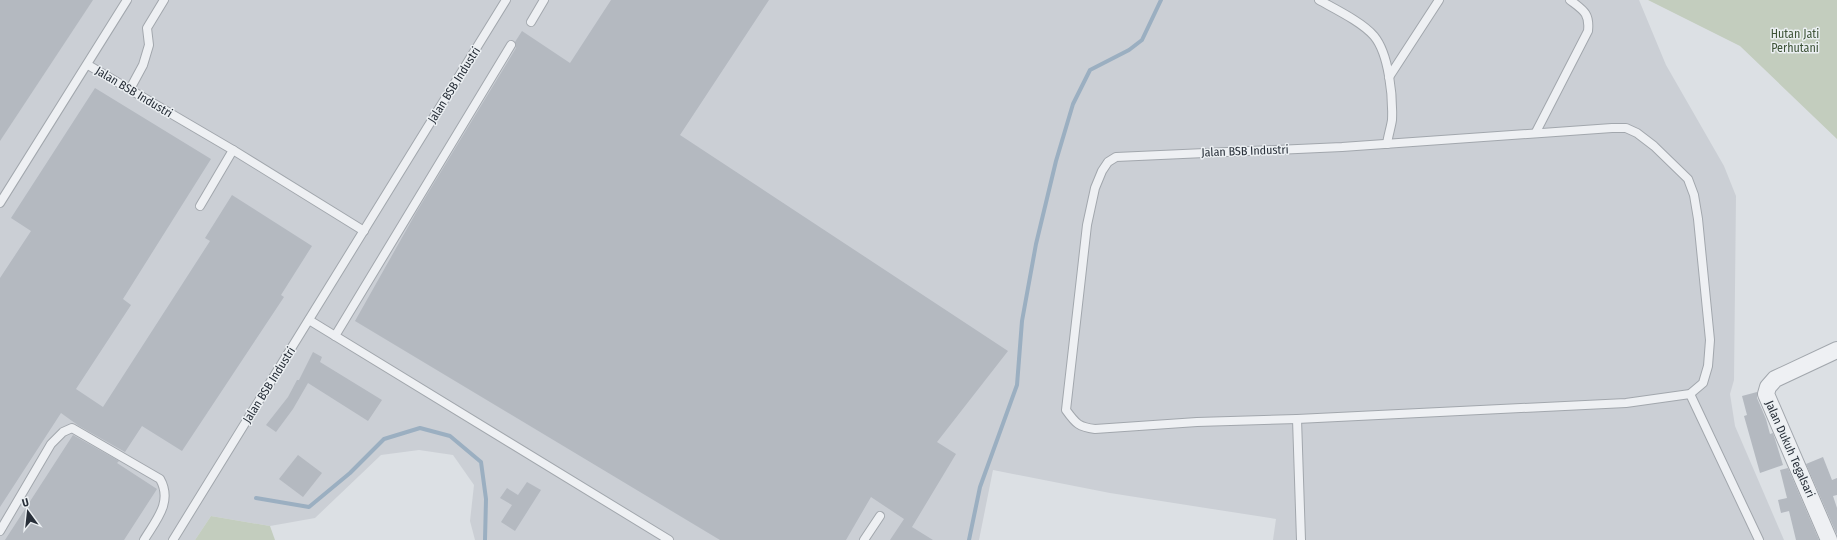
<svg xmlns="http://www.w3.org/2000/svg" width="1837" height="540" font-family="'Fira Sans Condensed',sans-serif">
<rect width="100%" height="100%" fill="#dce0e4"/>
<polygon fill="#cbcfd5" points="0,0 1639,0 1666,65 1724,166 1736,196 1734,380 1730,394 1735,426 1784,540 1273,540 1276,519 1110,493 993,470 979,540 475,540 470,521 474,485 453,455 419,450 381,455 315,518 270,526 211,516 195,540 0,540"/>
<g fill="#c3cdbe">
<polygon points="1648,0 1837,0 1837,139 1740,46"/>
<polygon points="211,516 270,526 275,540 195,540"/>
</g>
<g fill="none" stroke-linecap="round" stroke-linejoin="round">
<g stroke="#9bafc1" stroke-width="4">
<polyline points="256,498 309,507 350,473 384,439 420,428 450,436 481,462 486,499 485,540"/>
<polyline points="969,540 980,487 1017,385 1022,321 1036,244 1056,161 1073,104 1090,70 1129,50 1142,40 1161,0"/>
</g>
</g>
<g fill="#b4b9c0">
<polygon points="0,0 93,0 0,141"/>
<polygon points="611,0 769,0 680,135 1008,351 937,442 956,454 912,527 933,540 890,540 904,519 871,497 846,540 720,540 355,321 417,211 516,48 515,42 522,31 570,63"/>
<polygon points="95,88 211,159 123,299 131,305 76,389 103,407 210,241 205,238 232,195 312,246 281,295 284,297 182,451 142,426 125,452 79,426 61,413 0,507 0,278 31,231 11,218"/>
<polygon points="313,352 322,357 320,362 382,400 368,421 308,383 293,409 276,432 266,425 288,397 297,380 299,380"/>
<polygon points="1757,392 1757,398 1766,419 1770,434 1773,433 1775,439 1783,465 1760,473 1744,416 1747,415 1742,396"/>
<polygon points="73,435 119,461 117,463 157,489 124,540 5,540"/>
<polygon points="298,455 322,473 303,497 279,479"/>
<polygon points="1823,457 1832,480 1837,478 1837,495 1833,496 1837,508 1837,535 1806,464"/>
<polygon points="1788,468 1819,540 1796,540 1789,511 1781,513 1778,500 1787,498 1780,470"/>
<polygon points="527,482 541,490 515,531 501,522 512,505 500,498 507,488 518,495"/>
</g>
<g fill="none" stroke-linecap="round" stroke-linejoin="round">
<g stroke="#a2a7ad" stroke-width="10">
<g id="service">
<path d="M1319,0C1335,9 1362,22 1374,36C1389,54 1393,96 1392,120C1391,127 1388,136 1387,144"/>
<polyline points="531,22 544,0"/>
<polyline points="88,65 233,150 364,231"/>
<polyline points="1389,77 1439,0"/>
<polyline points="130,89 143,65 149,45 147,28 164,0"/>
<path d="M1612,128H1626L1637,133L1654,146L1688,179L1694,195L1698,219L1710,340L1708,366L1703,383L1690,394L1626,403L1297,419L1197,422L1095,429C1079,427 1076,424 1066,410L1087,225L1095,188L1102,171L1108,162L1116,157L1342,147Z"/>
<path d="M1536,132L1588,31C1590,13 1583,10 1570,0"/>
<polyline points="0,203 127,0"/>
<polyline points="200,206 233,150"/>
<polyline points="309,320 669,540"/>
<polyline points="335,336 511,45"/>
<polyline points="1690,394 1759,540"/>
<polyline points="1297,419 1301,540"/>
<path d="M0,531L51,444L63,432L72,428L160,479C173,502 156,520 144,540"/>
<polyline points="173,540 506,0"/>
<polyline points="864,540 880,516"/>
</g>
</g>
<g stroke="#a2a7ad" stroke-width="18">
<polyline id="minor" points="1829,540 1766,394 1768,387 1775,379 1837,350"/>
</g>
<use href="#service" stroke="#eef0f3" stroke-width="8"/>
<use href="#minor" stroke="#eef0f3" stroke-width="16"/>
</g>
<g text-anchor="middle" stroke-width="3" stroke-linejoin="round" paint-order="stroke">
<g font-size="12" fill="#3d5337" stroke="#ebeff2">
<text x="1795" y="38">Hutan Jati<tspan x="1795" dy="14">Perhutani</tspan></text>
</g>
<g font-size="12" fill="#282f39" stroke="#ebeff2">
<text transform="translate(454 85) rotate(-58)" y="4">Jalan BSB Industri</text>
<text transform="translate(134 92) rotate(31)" y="4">Jalan BSB Industri</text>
<text transform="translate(1245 151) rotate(-2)" y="4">Jalan BSB Industri</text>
<text transform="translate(269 385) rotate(-58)" y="4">Jalan BSB Industri</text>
<text transform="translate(1790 449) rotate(66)" y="4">Jalan Dukuh Tegalsari</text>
</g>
</g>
<g transform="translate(28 512) rotate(345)" stroke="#ebeff2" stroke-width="3" paint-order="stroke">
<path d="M0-3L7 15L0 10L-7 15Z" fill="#282f39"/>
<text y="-6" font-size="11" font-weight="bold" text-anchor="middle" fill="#282f39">U</text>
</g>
</svg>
